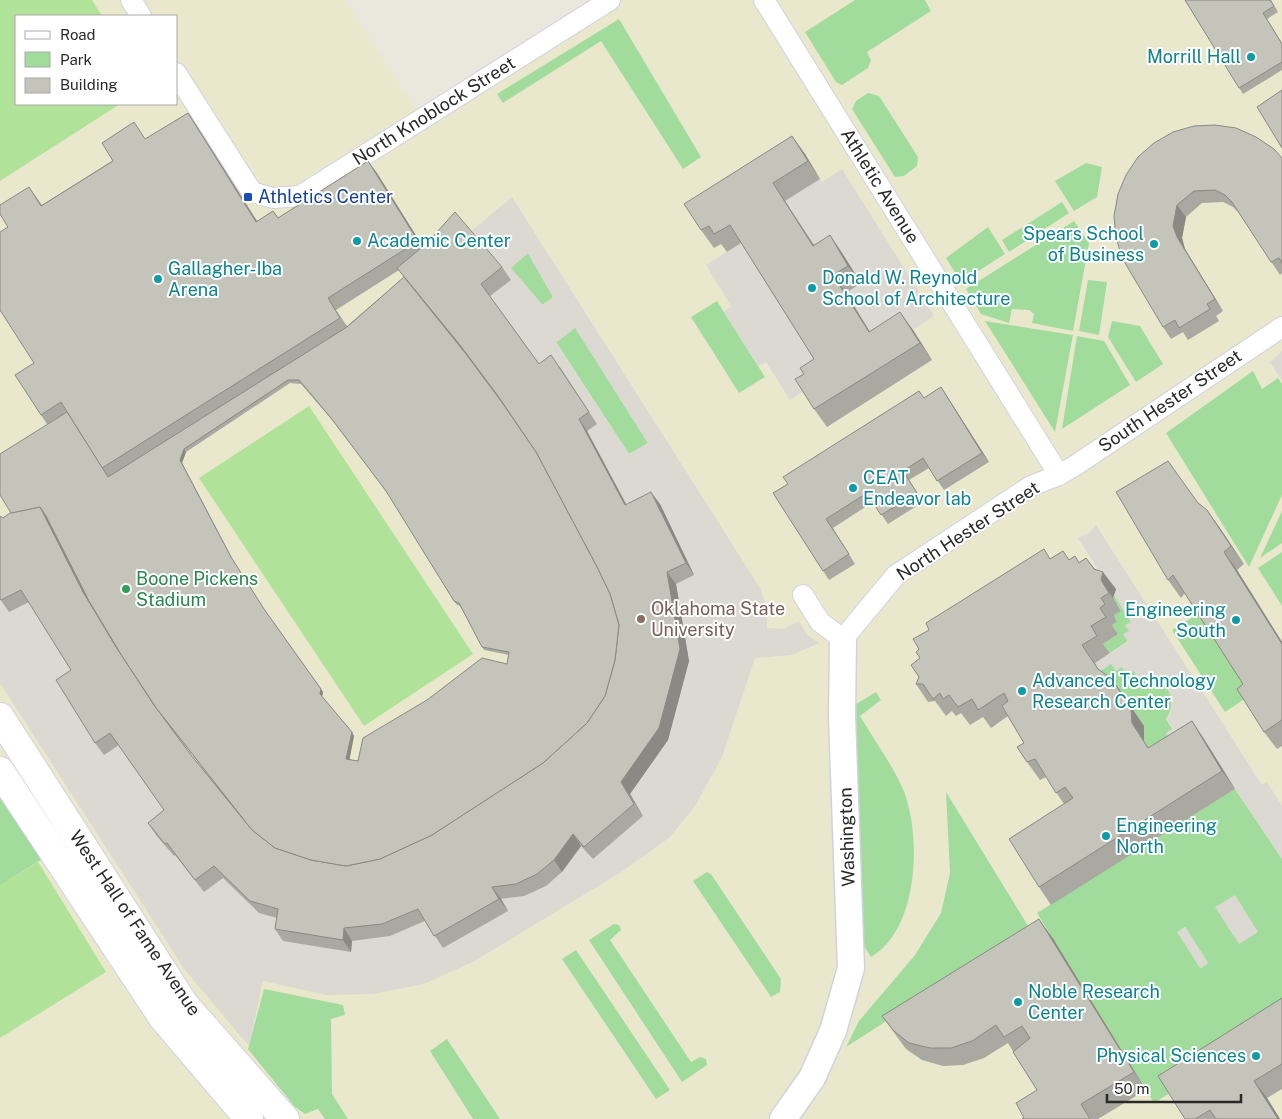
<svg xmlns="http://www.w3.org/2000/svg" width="1282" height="1119" font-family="'Public Sans',sans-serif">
<rect width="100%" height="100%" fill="#eae7dc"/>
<path fill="#eae8cc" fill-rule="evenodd" d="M0,0H345L422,118L613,0H1282V1119H0ZM16,16H176V104H16Z"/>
<g fill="#a2dc9d" fill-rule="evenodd">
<polygon points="855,0 925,0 931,11 867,52 871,60 868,68 842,85 836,82 805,32"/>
<polygon points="619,19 701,157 683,169 601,41 503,103 497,94"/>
<polygon points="868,93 879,96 918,157 917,166 904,176 895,177 852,109 856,101"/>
<polygon points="1086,163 1102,167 1097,197 1074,211 1055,181"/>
<polygon points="1062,202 1069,213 1009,252 1002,240"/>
<polygon points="1074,221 1089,243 1073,331 1032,323 1034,314 1029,310 1012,309 1009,323 981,314 966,289"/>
<polygon points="988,227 1005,254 961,282 946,258"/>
<polygon points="528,253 553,297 542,305 510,268"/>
<polygon points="1088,280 1107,282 1099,335 1079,331"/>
<polygon points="717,301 765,377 739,393 691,317"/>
<polygon points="985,321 1073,335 1055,432"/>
<polygon points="1112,321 1140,326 1163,364 1136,382 1108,337"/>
<polygon points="575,327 648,443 629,454 556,342"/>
<polygon points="1077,336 1104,341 1130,385 1062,429"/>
<polygon points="1253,371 1262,389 1278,378 1282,384 1282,495 1249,567 1166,433"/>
<polygon points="1282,511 1282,543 1260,558"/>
<polygon points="1282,552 1282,606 1258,568"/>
<polygon points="1114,595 1131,622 1128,641 1110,653 1103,644 1118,634 1112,625 1117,622 1114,615 1121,610 1113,598"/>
<polygon points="1199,613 1252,694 1225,712 1172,630"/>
<path d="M1111,663L1134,671L1139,679C1165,674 1181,698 1166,719L1172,729L1170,739L1158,762L1144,741V726L1124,696L1110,687L1100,671Z"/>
<path d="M876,692L881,700L860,716C874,740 892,764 903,789C922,835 919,930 871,957L861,941L856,704Z"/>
<path d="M1235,789L1282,859V1023L1154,1103L1037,913ZM1185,927L1208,963L1201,968L1178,932Z"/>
<polygon points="946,792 1030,929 846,1047 859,1021 915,955 941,913 950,873"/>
<polygon points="0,793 42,859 0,886"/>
<polygon points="707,872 711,874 781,979 780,992 771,997 693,881"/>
<polygon points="614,924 619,925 621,930 610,940 691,1062 700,1057 706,1059 707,1065 682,1082 589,940"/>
<polygon points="576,950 670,1090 656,1099 562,959"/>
<polygon points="264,989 343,1005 345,1015 331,1019 332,1094 348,1119 325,1119 318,1109 305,1114 295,1107 248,1049"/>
<polygon points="447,1039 500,1119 473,1119 430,1051"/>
</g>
<g fill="#b0e399">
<polygon points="0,0 92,0 102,16 16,16 16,104 120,104 0,181"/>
<polygon points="309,406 473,654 364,726 199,478"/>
<polygon points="38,862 106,972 0,1038 0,886"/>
</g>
<g fill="#dbd9d2" fill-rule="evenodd">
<polygon points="842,169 934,316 881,350 846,293 861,283 842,253 825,263 785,201 820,179 822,182"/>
<path d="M512,197L760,588L767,610V628L783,629L799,621L807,635L819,643L792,655L755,658L722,757L695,806L670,837L623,871L473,962L424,984L373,994L326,995L263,981L249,1046L185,970L0,683V594L29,602L119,745L172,822L175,855L204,892L223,878L286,921L351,952L352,941L390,936L426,921L507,911L501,899L524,896L546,886L581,846L593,859L643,816L630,795L668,740L689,661L676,584L633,517L587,431L597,424L547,376L490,296L470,232ZM528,253L553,297L543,305L511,268ZM575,328L648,443L629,454L556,343Z"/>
<polygon points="742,242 826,377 790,400 766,362 758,366 724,312 731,306 706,265"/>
<polygon points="1282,351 1282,381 1270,362"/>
<polygon points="1096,525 1262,785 1267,782 1282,806 1282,859 1235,789 1170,739 1166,733 1172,729 1166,719 1170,713 1173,701 1165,684 1154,678 1139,679 1134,671 1127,675 1122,667 1116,671 1111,664 1100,671 1095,663 1128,642 1123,634 1129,631 1125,625 1131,622 1114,595 1115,589 1110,588 1078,538 1089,533"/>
<polygon points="1235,895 1258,932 1239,944 1215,907"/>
<polygon points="1185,927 1208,963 1200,968 1177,932"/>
</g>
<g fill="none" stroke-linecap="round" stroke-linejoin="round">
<g stroke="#d2d1e0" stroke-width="22">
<g id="minor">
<polyline points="131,0 141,16"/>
<polyline points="764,0 1059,475"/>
<polyline points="176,73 252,192 273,198 300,196 610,0"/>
<polyline points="803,595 820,622 843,639 896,575 1031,486 1059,475 1076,465 1282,327"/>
</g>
</g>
<g stroke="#d2d1e0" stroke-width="29">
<polyline id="tertiary" points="783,1119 812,1078 833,1031 851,968 842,716 843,639"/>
</g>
<g stroke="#d2d1e0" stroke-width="30">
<g id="secondary">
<polyline points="0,717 184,1004 285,1119"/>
<polyline points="0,771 163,1018 249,1119"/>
</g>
</g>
<use href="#minor" stroke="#fff" stroke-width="20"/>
<use href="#tertiary" stroke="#fff" stroke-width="26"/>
<use href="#secondary" stroke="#fff" stroke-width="28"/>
</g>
<g fill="#a9a9a1" fill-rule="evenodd">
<polygon points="1185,0 1271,0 1278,12 1267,19 1282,43 1282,70 1243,94"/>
<path d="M188,113L196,125L257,221L278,218L368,161L423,247L502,267L511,280L490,296L539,364L560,367L597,424L587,431L626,504H660L694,575L676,584L689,661L668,740L630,794L643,816L593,859L581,846L562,872L546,886L524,896L501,899L508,911L443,948L425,921L390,936L352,941L351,952L283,941L275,929L277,918L259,913L223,878L204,892L175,855L174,856L156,835L148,823L164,810L119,745L104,755L95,743L71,670L29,602L9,612L0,599L3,518L11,513L47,424L41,415L34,363L8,227L29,187L42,205ZM399,270L404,277L347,326L336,310ZM290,383L301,384L333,421L387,492L454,601L456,604L460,606L484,650L509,655L507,664L358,761L349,760L354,736L322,697L323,692L266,612L233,560L182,463L186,452ZM176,734L216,785L191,755Z"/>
<polygon points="792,136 805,154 820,179 785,201 814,245 830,235 842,253 861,283 846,293 870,332 913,330 932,360 827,427 814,409 804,374 814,359 741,243 727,252 721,244 714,248 701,230"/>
<polygon points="1282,158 1282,273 1280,275 1239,213 1233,207 1223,202 1202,203 1186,217 1182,238 1185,249 1223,311 1216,316 1219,321 1188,340 1183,332 1171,339 1163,327 1114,216"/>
<polygon points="941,387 989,462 944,490 929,468 909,480 923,502 888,524 873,502 833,528 855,564 829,580 773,493"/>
<polygon points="1198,503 1207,510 1244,564 1237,570 1282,642 1282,746 1277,749 1264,732 1243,684 1185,593 1181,598 1168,580"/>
<polygon points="1044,549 1050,559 1069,560 1075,556 1079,562 1086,558 1095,569 1116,589 1113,598 1121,611 1114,615 1117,622 1112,625 1118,634 1103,644 1110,653 1095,663 1099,670 1112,679 1124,696 1144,726 1144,741 1149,748 1192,721 1204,739 1235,789 1051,905 1039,887 1064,804 1046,777 1040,780 1027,762 1024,743 1008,716 991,728 983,717 970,725 961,713 956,716 952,711 946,716 935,701 928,702 916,684 919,677 920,658 919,649 929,630"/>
<polygon points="1052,937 1146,1090 1098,1119 1022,1119 1024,1118 1037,1090 1008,1043 984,1058 963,1065 943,1066 922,1060 906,1049 882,1016"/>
<polygon points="1282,998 1282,1089 1267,1098 1280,1119 1185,1119"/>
</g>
<g fill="#8a8983">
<polygon points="188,113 196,125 265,234 256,222"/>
<polygon points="792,136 805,154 820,179 808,161"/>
<polygon points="368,161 377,173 427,253 418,241"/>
<polygon points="773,183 785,201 825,263 813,246"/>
<polygon points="1177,205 1186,217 1182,238 1185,249 1223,311 1215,299 1177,237 1173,226"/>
<polygon points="830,235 842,253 861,283 848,266"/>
<polygon points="833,275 846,293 881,350 869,332"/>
<polygon points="900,312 913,330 932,360 920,343"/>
<polygon points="941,387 947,396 989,462 982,453"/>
<polygon points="579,419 587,431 633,517 625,505"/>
<polygon points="184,449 186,452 182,463 233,560 180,460"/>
<polygon points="651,492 660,504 694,575 686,563"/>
<polygon points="40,507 48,520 154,705 83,592"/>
<polygon points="1207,510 1220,528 1244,564 1231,546"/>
<polygon points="1224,552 1237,570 1282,642 1282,644"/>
<polygon points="667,572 676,584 689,661 668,740 630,794 643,816 621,782"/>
<polygon points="1103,572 1116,589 1113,598 1121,611 1101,580"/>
<polygon points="1112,679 1144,726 1144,741 1161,766 1132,723"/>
<polygon points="321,689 323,692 322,697 320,694"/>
<polygon points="1192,721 1204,739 1235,789 1222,771"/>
<polygon points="352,732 354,736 349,762 346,759"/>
<polygon points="573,834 581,846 562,872 554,860"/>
<polygon points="492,887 501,899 508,911 499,899"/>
<polygon points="1039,919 1052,937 1146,1090 1134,1072"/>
<polygon points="344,928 352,941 351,952 343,940"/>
<polygon points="1254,1081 1267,1098 1280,1119 1278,1119"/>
</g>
<g fill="#c5c4bb" stroke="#8a8983" fill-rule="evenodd">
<polygon points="1185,0 1270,0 1274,6 1263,13 1282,44 1282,62 1239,88"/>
<polygon points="1282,90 1282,148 1257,107"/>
<polygon points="188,113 256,222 273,211 278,218 368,161 418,241 328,298 340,318 102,468 61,402 41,415 15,375 34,363 0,310 0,232 8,227 0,214 0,205 29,187 41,206 113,161 102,143 134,122 145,139"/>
<polygon points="1215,125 1236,128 1256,137 1274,149 1282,158 1282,263 1279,258 1271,262 1232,202 1225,195 1215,190 1194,191 1177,205 1173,226 1177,237 1215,299 1207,304 1210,309 1179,328 1175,320 1163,327 1122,258 1116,237 1114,216 1118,194 1126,175 1138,157 1154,143 1173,132 1194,126"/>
<polygon points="792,136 808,161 773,183 813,246 830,235 848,266 833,275 869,332 900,312 920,343 814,409 795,379 804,374 800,368 814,359 730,225 714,234 709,226 701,230 684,204"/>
<polygon points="455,212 502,267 481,284 539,364 551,355 589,412 579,419 625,505 651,492 686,563 667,572 680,649 659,728 621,782 634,804 584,847 573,834 554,860 537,874 516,884 492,887 499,899 434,936 418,909 382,924 344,928 343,940 275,929 278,909 250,901 214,866 195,880 167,843 165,844 148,823 164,810 110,733 95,743 56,680 71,670 21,590 1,600 0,599 0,516 3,518 10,513 40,507 83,592 116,647 154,705 191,755 252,830 275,848 311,860 346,866 380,859 432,835 543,763 587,723 605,696 615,660 619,625 610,594 597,567 536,452 498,396 460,345 397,268 427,243"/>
<path d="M404,277L466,354L501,401L536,452L597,567L610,594L619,625L615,660L605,696L587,723L543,763L432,835L380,859L346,866L311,860L275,848L252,830L157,709L122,656L89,601L46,516L40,507L11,513L0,495V454L67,412L108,477L347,327ZM288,380H299L331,418L386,491L454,601L459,603L482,647L509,652L507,664L482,658L427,700L363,738L358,761L346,759L352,732L320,694L321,689L264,609L231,557L180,460L184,449Z"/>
<polygon points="941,387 982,453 937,481 923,458 903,471 917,493 881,515 867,493 826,519 849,554 823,571 773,493 788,484 783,477 919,391 924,398"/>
<polygon points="1168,461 1198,503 1207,510 1231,546 1224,552 1282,644 1282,720 1264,732 1237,689 1243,684 1173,575 1168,580 1116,492"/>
<polygon points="1044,549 1050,559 1063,551 1069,560 1075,556 1079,563 1086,558 1094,569 1103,572 1101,580 1109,593 1101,598 1105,604 1100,608 1106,617 1091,626 1097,636 1082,645 1098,669 1112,679 1131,709 1132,723 1148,748 1192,721 1222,771 1039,887 1009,839 1073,798 1065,787 1056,793 1035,759 1027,762 1017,747 1024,743 1002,706 1008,701 1004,693 978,710 972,699 958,707 949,695 943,699 940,693 933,699 923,684 916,684 919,677 911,665 920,658 916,652 919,649 913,639 929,630 926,623"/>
<polygon points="1039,919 1134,1072 1081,1104 1090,1119 1022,1119 1024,1118 1016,1103 1037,1090 1013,1052 1030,1038 1022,1026 1004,1037 996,1025 972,1041 951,1048 930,1048 909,1043 894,1031 882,1016"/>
<polygon points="1282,998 1282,1064 1254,1081 1278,1119 1216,1119 1210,1110 1195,1119 1185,1119 1158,1076"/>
</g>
<g fill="#0f9aa8" stroke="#fff" stroke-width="2">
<circle cx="1251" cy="57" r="5"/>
<circle cx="357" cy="241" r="5"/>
<circle cx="1154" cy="244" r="5"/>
<circle cx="158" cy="279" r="5"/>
<circle cx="812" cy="288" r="5"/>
<circle cx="853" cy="488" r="5"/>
<circle cx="1236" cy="620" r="5"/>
<circle cx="1022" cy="691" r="5"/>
<circle cx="1106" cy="836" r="5"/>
<circle cx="1018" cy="1002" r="5"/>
<circle cx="1256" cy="1056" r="5"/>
</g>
<rect fill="#1a4fb4" stroke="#fff" stroke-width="2" x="243" y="192" width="10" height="10" rx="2.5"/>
<circle fill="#2e9e5b" stroke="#fff" stroke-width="2" cx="126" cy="589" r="5"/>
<circle fill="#8d6e63" stroke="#fff" stroke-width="2" cx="641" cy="619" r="5"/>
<g text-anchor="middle" stroke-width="4" stroke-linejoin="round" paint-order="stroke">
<g font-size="18" fill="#0d838f" stroke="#fff" text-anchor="start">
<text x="1241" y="63" text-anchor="end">Morrill Hall</text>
<text x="1144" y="240" text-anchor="end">Spears School<tspan x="1144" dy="21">of Business</tspan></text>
<text x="367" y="247">Academic Center</text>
<text x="168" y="275">Gallagher-Iba<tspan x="168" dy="21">Arena</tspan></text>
<text x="822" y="284">Donald W. Reynold<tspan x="822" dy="21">School of Architecture</tspan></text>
<text x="863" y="484">CEAT<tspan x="863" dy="21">Endeavor lab</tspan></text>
<text x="1226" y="616" text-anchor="end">Engineering<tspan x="1226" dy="21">South</tspan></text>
<text x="1032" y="687">Advanced Technology<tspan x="1032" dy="21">Research Center</tspan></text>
<text x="1116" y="832">Engineering<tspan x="1116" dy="21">North</tspan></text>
<text x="1028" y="998">Noble Research<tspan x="1028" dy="21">Center</tspan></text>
<text x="1246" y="1062" text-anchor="end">Physical Sciences</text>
</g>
<g font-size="18" fill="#292929" stroke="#fff">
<text transform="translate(434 111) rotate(-32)" y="6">North Knoblock Street</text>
<text transform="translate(880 186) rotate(58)" y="6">Athletic Avenue</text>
<text transform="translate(1170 401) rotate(-34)" y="6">South Hester Street</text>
<text transform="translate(968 531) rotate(-33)" y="6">North Hester Street</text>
<text transform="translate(847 837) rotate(-92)" y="6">Washington</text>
<text transform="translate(135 923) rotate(56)" y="6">West Hall of Fame Avenue</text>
</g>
<g font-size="18" fill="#164399" stroke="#fff" text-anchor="start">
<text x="258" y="203">Athletics Center</text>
</g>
<g font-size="18" fill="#27864d" stroke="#fff" text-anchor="start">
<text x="136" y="585">Boone Pickens<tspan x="136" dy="21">Stadium</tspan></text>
</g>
<g font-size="18" fill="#785e54" stroke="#fff" text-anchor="start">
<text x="651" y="615">Oklahoma State<tspan x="651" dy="21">University</tspan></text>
</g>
</g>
<rect x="15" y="15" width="162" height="90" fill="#ffffff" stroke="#a9a9a9"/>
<rect x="25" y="31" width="25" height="8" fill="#ffffff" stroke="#a9a9a9"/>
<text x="60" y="40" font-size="15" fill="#292929">Road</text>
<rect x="25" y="52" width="25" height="15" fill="#a2dc9d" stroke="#a9a9a9"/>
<text x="60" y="65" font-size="15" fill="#292929">Park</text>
<rect x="25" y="78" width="25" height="15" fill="#c5c4bb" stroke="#a9a9a9"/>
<text x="60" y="90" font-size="15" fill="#292929">Building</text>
<path d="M1107 1094v8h134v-8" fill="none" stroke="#292929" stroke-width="2.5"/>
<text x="1114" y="1094" font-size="15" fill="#292929" stroke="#ffffff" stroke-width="4" paint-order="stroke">50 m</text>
</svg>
